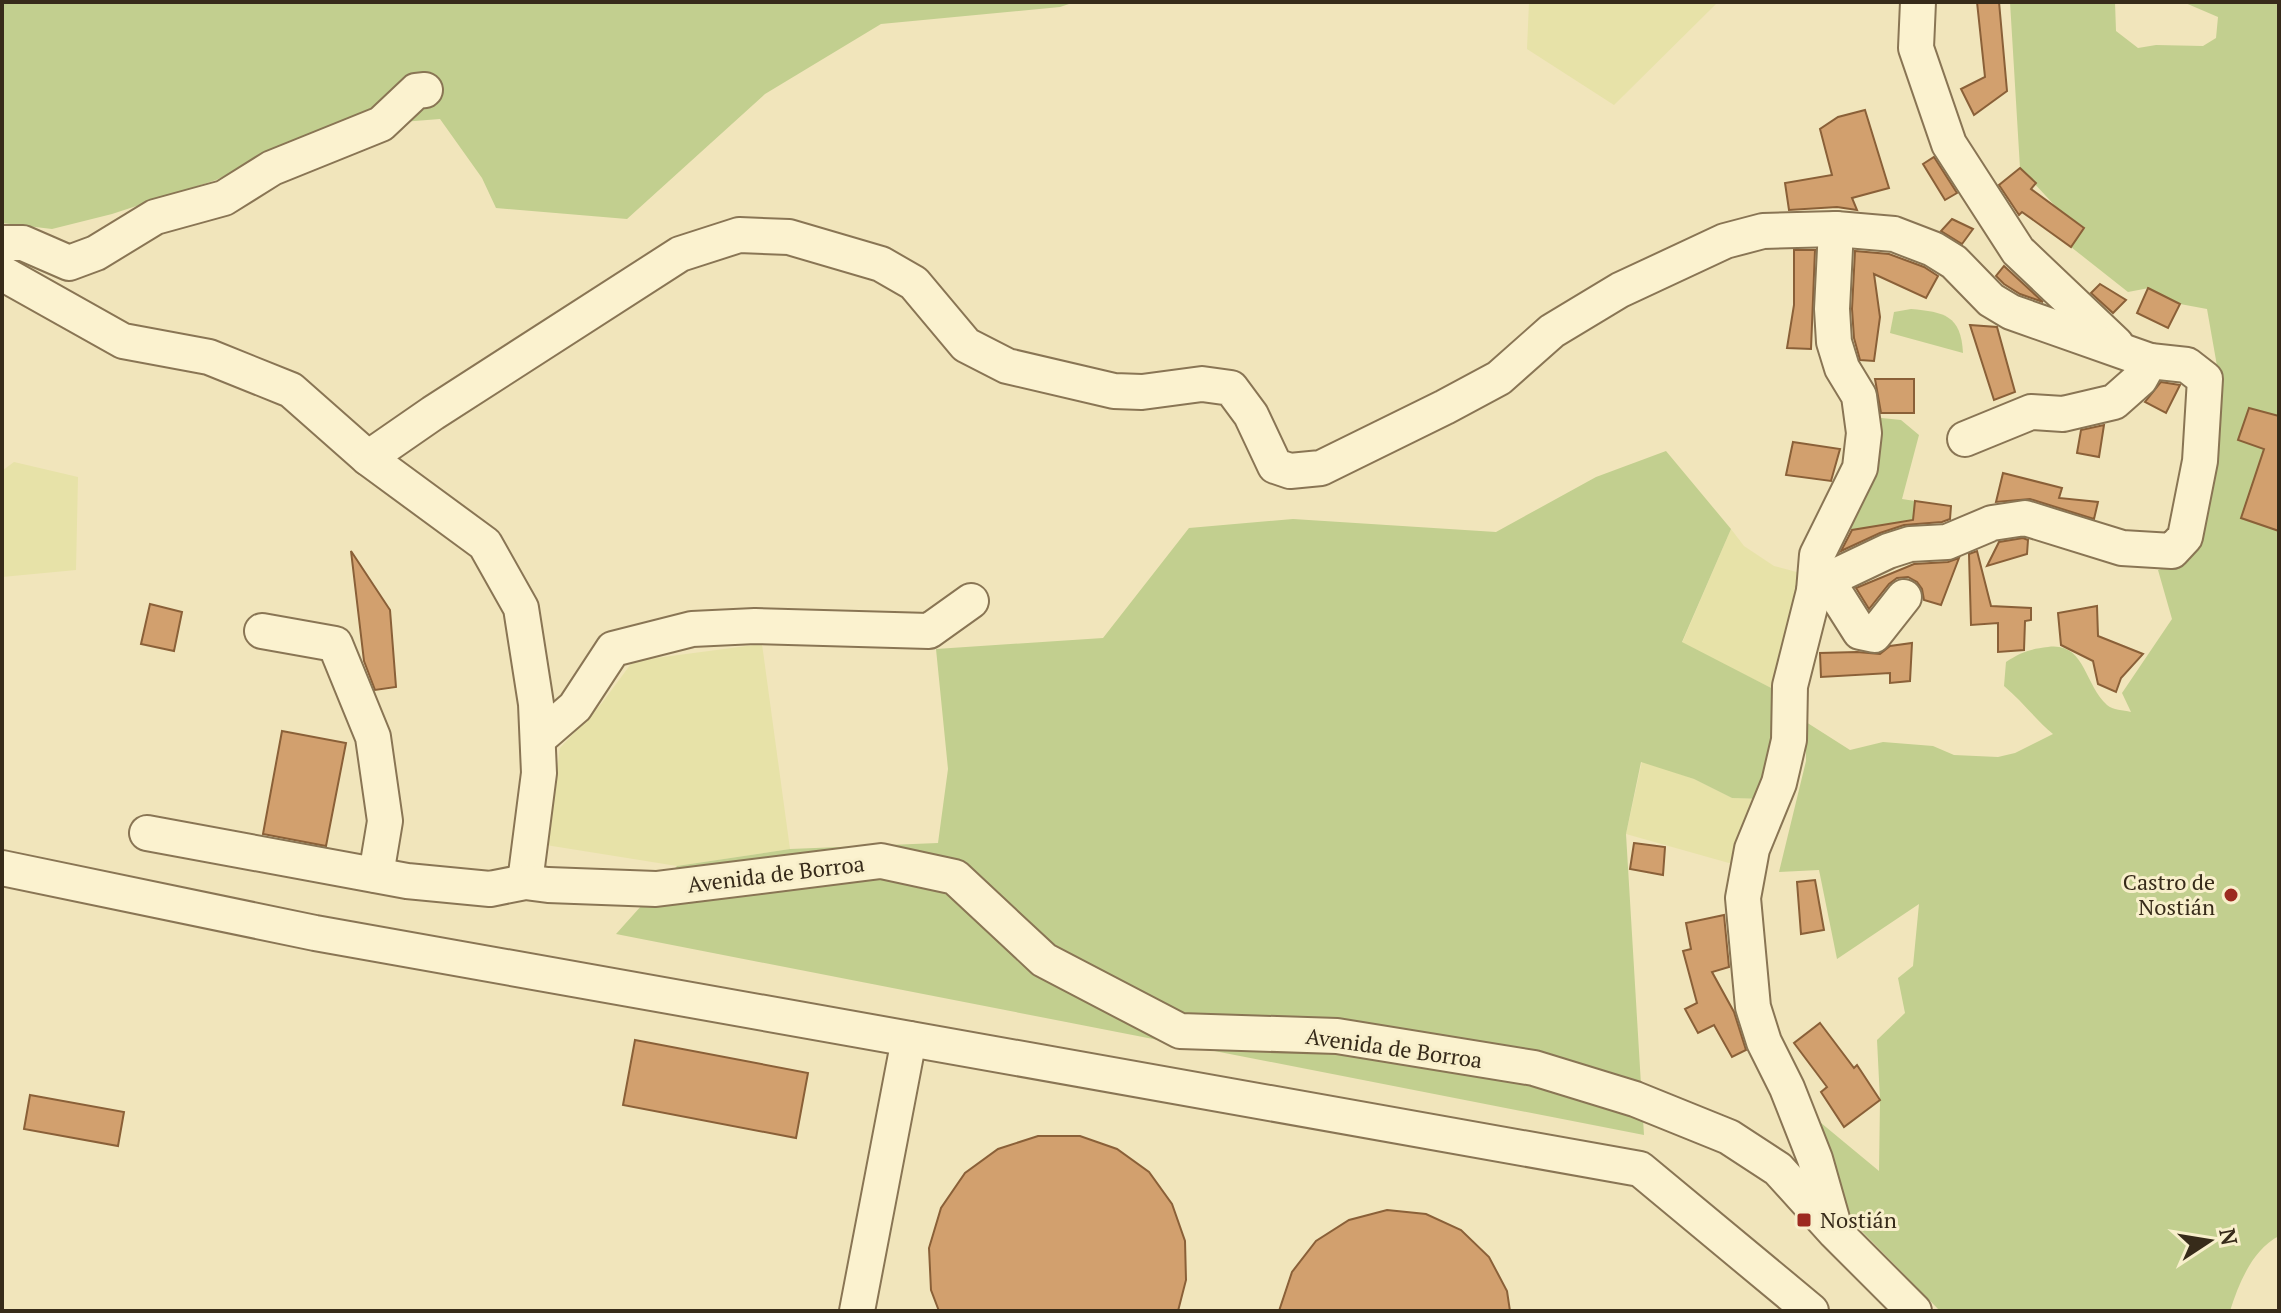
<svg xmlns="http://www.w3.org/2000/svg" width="2281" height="1313" font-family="'PT Serif',serif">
<rect width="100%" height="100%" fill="#f1e5bb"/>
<g fill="#e7e2a8">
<polygon points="1529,2 1718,2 1614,105 1527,49"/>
<polygon points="14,462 78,477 76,570 2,577 2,471"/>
<polygon points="1731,529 1744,546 1774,566 1804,574 1779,692 1682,643"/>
<polygon points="762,644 790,849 677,866 546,845 560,748 602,703 633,661"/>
<polygon points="1642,761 1694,779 1732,798 1763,799 1736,865 1626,834"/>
</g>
<g fill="#c2cf8f">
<polygon points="2,2 1075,2 1060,7 881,24 765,94 627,219 496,208 482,178 440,119 325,128 216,180 112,214 52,229 2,223"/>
<path d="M2010,2H2115L2116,31L2138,48L2156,45L2203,46L2216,38L2218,17L2183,2H2279V1236C2252,1250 2239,1283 2230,1311H1940L1852,1221L1809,1113L1879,1171L1880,1100L1877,1040L1905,1013L1898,978L1913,966L1919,904L1837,959L1819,870L1779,872L1806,761V722L1850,750L1883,742L1933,746L1954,755L1998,757L2015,753L2053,734C2035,719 2022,701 2004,686L2006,662C2021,652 2030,649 2048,647C2085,642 2084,684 2107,705C2113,710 2123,710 2131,712L2122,693L2172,619L2158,570L2190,560L2220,383L2207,309L2180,304L2149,288L2128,292L2071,247L2084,227L2058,209L2020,168Z"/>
<path d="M1911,309C1944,312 1961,315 1963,353L1890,333L1894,312Z"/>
<polygon points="1872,417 1901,420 1919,435 1902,499 1915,501 1910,539 1880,545 1881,526 1855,530 1840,527"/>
<polygon points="1666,451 1731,529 1682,642 1779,692 1763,799 1732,798 1694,779 1641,762 1626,834 1644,1135 616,934 677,866 790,849 938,843 948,769 936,649 1103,638 1189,528 1293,519 1496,532 1596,477"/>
</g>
<g fill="#d2a06e" stroke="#8a6038" stroke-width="2">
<polygon points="1977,2 1999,2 2007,91 1974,115 1961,89 1985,77"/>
<polygon points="1865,110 1889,188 1852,198 1857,210 1837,207 1789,210 1785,183 1832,175 1820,129 1838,117"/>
<polygon points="1934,157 1957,193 1945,200 1923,164"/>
<polygon points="2020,168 2036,183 2031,189 2084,228 2071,247 2022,212 2019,215 1999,185"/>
<polygon points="1952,219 1973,229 1962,244 1941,231"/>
<polygon points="1794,250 1815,250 1811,349 1787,348 1794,305"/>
<polygon points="1855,251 1889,254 1924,267 1938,276 1926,298 1874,274 1880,317 1874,361 1860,360 1854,338 1852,309"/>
<polygon points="2004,266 2043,302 2020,294 2004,284 1996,276"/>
<polygon points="2100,284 2126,300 2113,313 2091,293"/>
<polygon points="2148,288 2180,304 2168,328 2137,313"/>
<polygon points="1970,325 1997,327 2015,392 1994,400"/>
<polygon points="1875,379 1914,379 1914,413 1881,413"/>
<polygon points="2161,382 2180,385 2166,413 2145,402"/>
<polygon points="2249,408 2279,416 2279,531 2241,518 2264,449 2238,440"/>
<polygon points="2104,425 2099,457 2077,453 2081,430"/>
<polygon points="1793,442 1840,449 1831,481 1786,475"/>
<polygon points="2003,473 2062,488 2059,498 2098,502 2094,519 2030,499 1996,502"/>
<polygon points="1915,501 1951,506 1950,519 1942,522 1904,525 1880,533 1841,551 1852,530 1913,520"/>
<polygon points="2023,538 2028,540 2027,554 1987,566 1999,542"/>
<polygon points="351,551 390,610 396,687 375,690 364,661"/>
<polygon points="1977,551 1991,606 2031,608 2031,620 2025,621 2024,650 1998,652 1998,623 1971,625 1969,554"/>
<polygon points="1959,558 1941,605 1924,600 1922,589 1917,582 1908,577 1897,578 1889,584 1869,609 1856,588 1914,564 1948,562"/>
<polygon points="150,604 182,612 174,651 141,644"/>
<polygon points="2097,606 2098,636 2143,654 2121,678 2116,692 2098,684 2093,661 2061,645 2058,613"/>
<polygon points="1912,643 1910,681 1890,683 1890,673 1821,677 1820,653 1857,652 1880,654 1890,646"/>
<polygon points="282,731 346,743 326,846 263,834"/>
<polygon points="1634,843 1665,847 1663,875 1630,869"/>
<polygon points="1815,880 1824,930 1801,934 1797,882"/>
<polygon points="1724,915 1729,967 1712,972 1734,1012 1746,1050 1732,1057 1714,1025 1698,1033 1685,1009 1697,1003 1683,951 1691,949 1686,923"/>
<polygon points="1820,1023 1854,1068 1857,1065 1880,1100 1844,1127 1821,1092 1827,1087 1794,1043"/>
<polygon points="635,1040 808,1073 796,1138 623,1105"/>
<polygon points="30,1095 124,1112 118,1146 24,1129"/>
<polygon points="1038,1136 1080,1136 1117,1149 1149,1172 1172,1204 1185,1241 1186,1280 1178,1311 939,1311 931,1290 929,1248 941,1208 965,1173 998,1149"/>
<polygon points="1387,1210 1426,1214 1461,1230 1489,1257 1507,1291 1510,1311 1279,1311 1292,1272 1316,1241 1349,1220"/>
</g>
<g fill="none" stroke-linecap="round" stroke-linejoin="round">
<g stroke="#897554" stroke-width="38">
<g id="minor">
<polyline points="1918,2 1916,48 1949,144 2018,251 2116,344"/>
<polyline points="2,243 23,243 69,263 96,253 155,217 224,198 272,168 381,124 416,91 425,90"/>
<polyline points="2,273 123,341 209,357 291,390 368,458 485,544 521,608 536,704 539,773 525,882"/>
<polyline points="1965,439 2031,412 2063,414 2114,402 2140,379 2150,361"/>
<polyline points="368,458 433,413 680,254 739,235 789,237 881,264 914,283 966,345 1007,366 1114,391 1142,392 1202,384 1231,388 1251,415 1275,466 1290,471 1321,468 1445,407 1499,378 1552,331 1620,290 1725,241 1763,231 1836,229 1894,234 1933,249 1954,262 1991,300 2011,312 2150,361 2187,365 2205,379 2200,461 2185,537 2172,551 2122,548 2025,518 1992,523 1947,542 1910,544 1888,551 1827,580 1814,591"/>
<polyline points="1827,580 1860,632 1874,635 1904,597"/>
<polyline points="262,631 335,644 373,737 385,821 376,875"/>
<polyline points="538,739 575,707 613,649 692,629 755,626 929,631 971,601"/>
<polyline points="147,833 407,881 490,889 525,882 548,885 656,889 881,861 955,877 1044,960 1180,1031 1337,1036 1534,1068 1635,1099 1729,1137 1778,1169 1835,1232 1914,1311"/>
<polyline points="2,868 315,933 1640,1169 1811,1311"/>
<polyline points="1834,1226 1815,1159 1787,1088 1764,1042 1753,1007 1743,898 1752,849 1779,783 1789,740 1790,686 1814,591 1817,555 1860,468 1864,433 1859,396 1842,368 1834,342 1832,309 1836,229"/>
<polyline points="857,1311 909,1039"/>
</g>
</g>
<use href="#minor" stroke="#fbf2cf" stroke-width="34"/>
</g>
<g fill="#9c2a20" stroke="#f8efcb" stroke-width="3">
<circle cx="2231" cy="895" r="8"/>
<rect x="1796" y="1212" width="16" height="16" rx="4"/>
</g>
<g text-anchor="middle" stroke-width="6" stroke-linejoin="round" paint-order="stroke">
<g font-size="22" fill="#372b1a" stroke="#f8efcb">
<text transform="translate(776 874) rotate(-7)" y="8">Avenida de Borroa</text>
<text transform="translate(1394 1048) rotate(8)" y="8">Avenida de Borroa</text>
</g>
<g font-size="22" fill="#372b1a" stroke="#f8efcb" text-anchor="end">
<text x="2215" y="890">Castro de<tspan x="2215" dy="25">Nostián</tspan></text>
<text x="1820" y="1228" text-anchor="start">Nostián</text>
</g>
</g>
<rect width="2281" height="1313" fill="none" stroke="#372b1a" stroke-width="8"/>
<g transform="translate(2209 1241) rotate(78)" stroke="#f8efcb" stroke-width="6" paint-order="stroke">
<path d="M0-6L14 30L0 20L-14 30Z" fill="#372b1a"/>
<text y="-12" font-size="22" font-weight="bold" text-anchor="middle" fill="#372b1a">N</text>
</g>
</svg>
